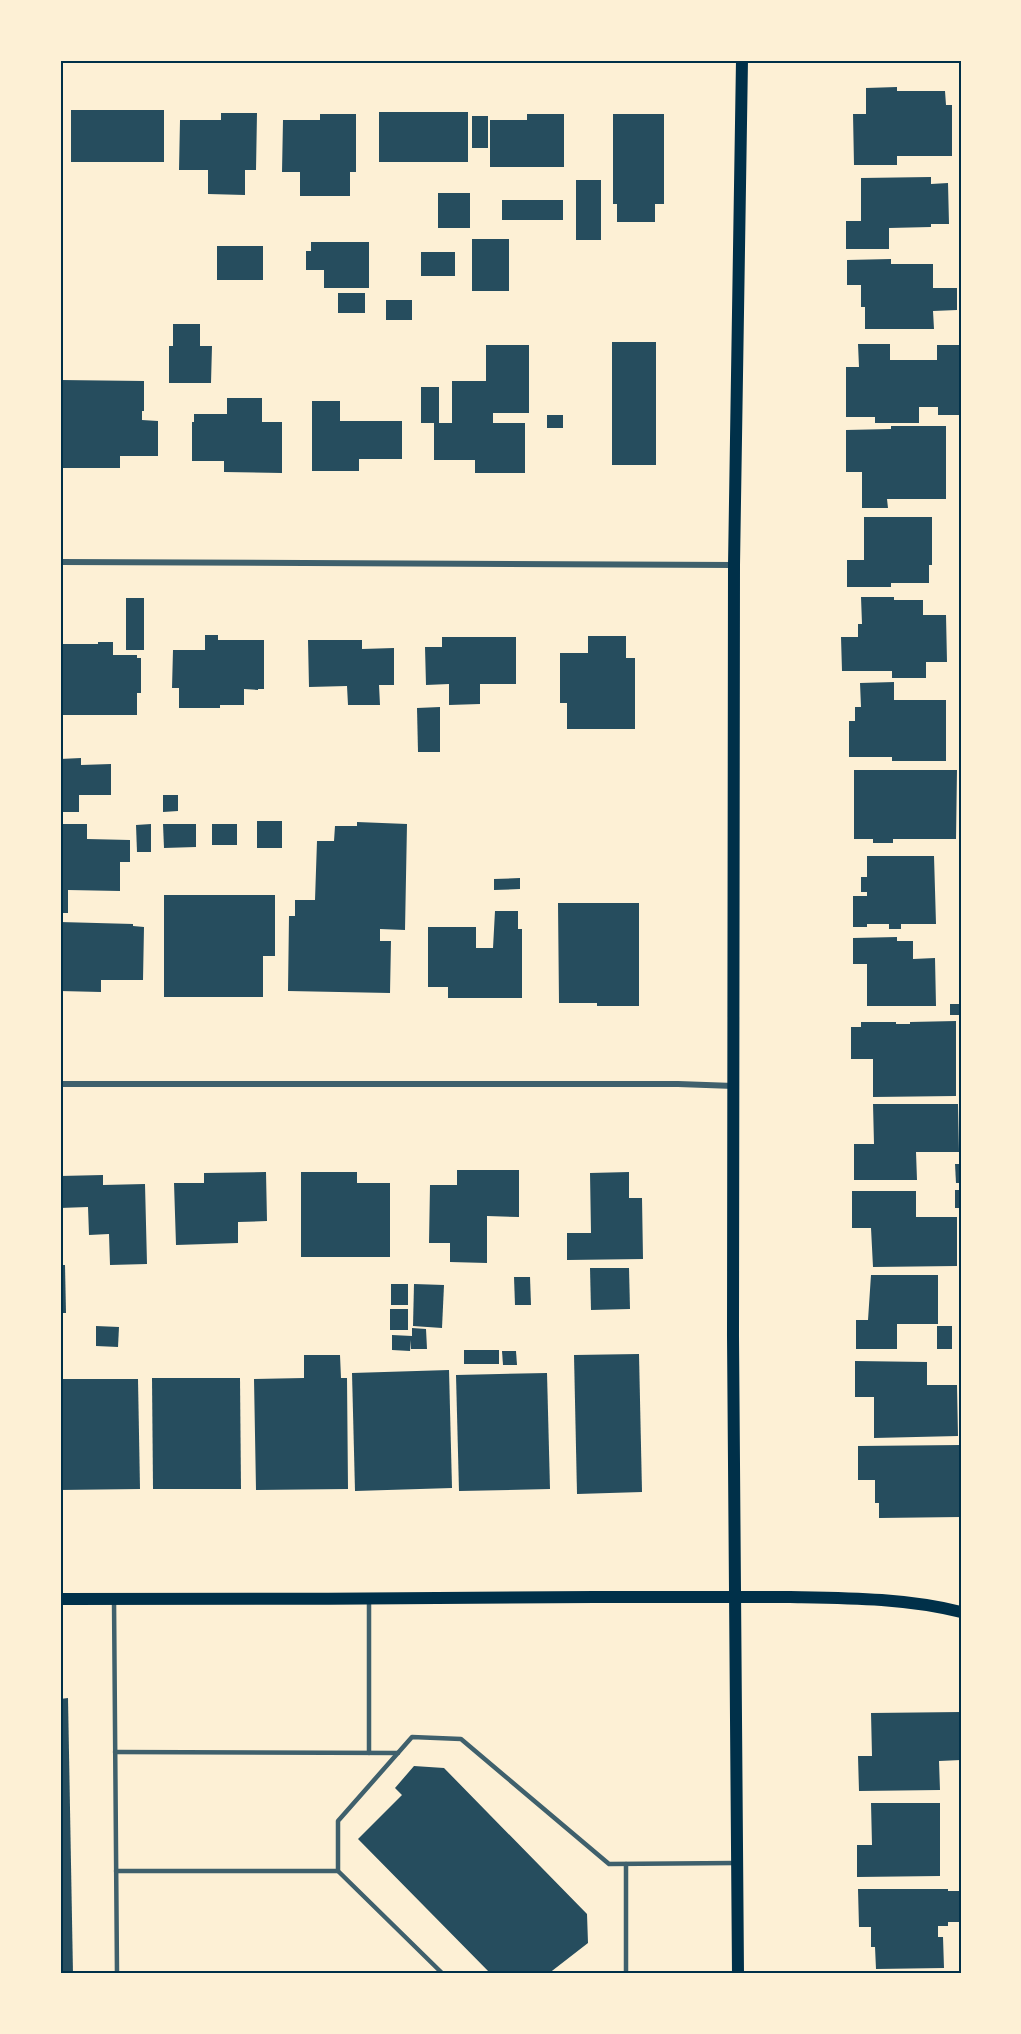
<svg xmlns="http://www.w3.org/2000/svg" width="1021" height="2034" font-family="'Source Sans 3',sans-serif">
<rect width="100%" height="100%" fill="#fdf0d5"/>
<g fill="#264d5e">
<polygon points="897,87 897,91 945,91 946,105 952,105 952,156 897,156 897,165 854,165 853,114 866,114 866,88"/>
<rect x="71" y="110" width="93" height="52"/>
<rect x="379" y="112" width="89" height="50"/>
<polygon points="221,113 257,113 256,170 245,170 245,195 208,194 208,170 179,170 180,120 221,120"/>
<polygon points="320,114 356,114 356,172 350,172 350,196 300,196 300,172 282,172 283,120 320,120"/>
<polygon points="527,114 564,114 564,167 490,167 490,120 527,120"/>
<polygon points="613,114 664,114 664,204 655,204 655,222 617,222 617,204 613,204"/>
<rect x="472" y="116" width="16" height="32"/>
<polygon points="931,177 931,184 948,183 949,224 931,224 931,227 889,228 889,249 846,249 846,221 861,221 861,178"/>
<rect x="576" y="180" width="25" height="60"/>
<rect x="438" y="193" width="32" height="35"/>
<rect x="502" y="200" width="61" height="20"/>
<rect x="472" y="239" width="37" height="52"/>
<polygon points="311,242 369,242 369,288 324,288 324,270 306,270 306,251 311,251"/>
<rect x="217" y="246" width="46" height="34"/>
<rect x="421" y="252" width="34" height="24"/>
<polygon points="891,259 891,264 933,264 933,288 957,288 957,310 933,311 934,329 865,329 865,307 861,307 861,285 847,285 847,260"/>
<rect x="338" y="293" width="27" height="20"/>
<rect x="386" y="300" width="26" height="20"/>
<polygon points="173,324 200,324 200,346 212,346 211,383 169,383 169,346 173,346"/>
<rect x="612" y="342" width="44" height="123"/>
<polygon points="858,344 890,344 890,360 937,360 937,345 961,345 961,415 938,415 938,407 919,407 919,423 875,423 875,417 846,417 846,367 859,367"/>
<polygon points="486,345 529,345 529,413 493,413 493,423 525,423 525,473 475,473 475,460 434,460 434,423 421,423 421,387 439,387 439,423 452,423 452,381 486,381"/>
<polygon points="60,380 144,381 144,411 142,411 142,420 158,421 158,456 120,456 120,468 60,468"/>
<polygon points="227,398 262,398 262,422 282,422 282,473 224,472 224,461 192,461 192,422 194,422 194,414 227,414"/>
<polygon points="312,401 340,401 340,421 402,421 402,459 359,459 359,471 312,471"/>
<rect x="547" y="415" width="16" height="13"/>
<polygon points="891,426 946,426 946,499 887,499 888,508 862,508 862,472 846,472 846,430 891,429"/>
<polygon points="864,517 932,517 932,565 929,565 929,583 891,583 891,587 847,587 847,560 864,560"/>
<polygon points="861,597 894,597 894,600 923,600 923,615 946,615 947,662 926,662 926,678 892,678 892,671 842,671 841,637 858,637 858,624 862,624"/>
<rect x="126" y="598" width="18" height="52"/>
<polygon points="205,635 218,635 218,640 264,640 264,689 258,689 258,690 244,689 244,705 220,705 220,708 179,708 179,688 172,688 173,650 205,650"/>
<polygon points="588,636 626,636 626,658 635,658 635,729 567,729 567,703 560,703 560,653 588,653"/>
<polygon points="442,637 516,637 516,684 480,684 480,704 449,705 449,684 426,685 425,647 442,647"/>
<polygon points="308,640 362,640 362,649 394,648 394,685 379,685 380,705 348,705 347,686 309,687"/>
<polygon points="98,642 113,642 113,655 137,655 137,658 141,658 141,693 137,693 137,715 60,715 60,644 98,644"/>
<polygon points="894,682 894,700 946,700 946,761 892,761 892,757 849,757 849,721 855,721 855,707 861,707 860,683"/>
<polygon points="440,707 440,752 418,752 417,708"/>
<polygon points="81,758 81,765 111,764 111,795 79,795 79,812 60,812 60,759"/>
<polygon points="854,770 957,770 956,839 893,839 893,843 873,843 873,839 854,839"/>
<polygon points="163,795 178,795 178,811 163,812"/>
<rect x="257" y="821" width="25" height="27"/>
<polygon points="357,822 407,824 405,930 380,929 380,941 391,941 390,993 288,991 289,916 295,916 295,900 315,900 317,841 334,841 335,826 357,826"/>
<polygon points="60,824 87,824 87,839 130,840 130,862 120,862 120,891 68,890 68,913 60,913"/>
<polygon points="151,824 151,852 137,852 136,825"/>
<polygon points="163,824 196,824 196,847 164,848"/>
<rect x="212" y="824" width="25" height="21"/>
<polygon points="867,856 934,856 936,924 901,924 901,929 889,929 889,924 867,924 867,927 853,927 853,896 867,896 867,892 861,892 861,877 867,877"/>
<polygon points="520,878 520,889 494,890 494,879"/>
<polygon points="164,895 275,895 275,956 263,956 263,997 164,997"/>
<polygon points="558,903 639,903 639,1006 597,1006 597,1003 559,1003"/>
<polygon points="495,911 518,911 518,929 522,929 522,998 448,998 448,987 428,987 428,927 476,927 476,948 493,948"/>
<polygon points="60,922 133,924 133,926 144,927 143,980 101,980 101,992 60,991"/>
<polygon points="897,937 897,941 913,941 913,959 935,958 936,1006 867,1006 867,964 853,964 853,938"/>
<rect x="950" y="1004" width="11" height="11"/>
<polygon points="956,1021 956,1096 873,1097 873,1059 851,1059 851,1027 861,1027 861,1022 896,1022 896,1024 910,1024 910,1022"/>
<polygon points="873,1104 958,1104 959,1152 916,1152 917,1180 854,1180 854,1144 874,1144"/>
<polygon points="955,1164 961,1164 961,1183 956,1183"/>
<polygon points="457,1170 519,1170 519,1217 487,1216 487,1263 450,1262 450,1243 429,1243 430,1185 457,1185"/>
<polygon points="266,1172 267,1221 238,1222 238,1243 176,1245 174,1183 204,1183 204,1173"/>
<polygon points="301,1172 357,1172 357,1183 390,1183 390,1257 301,1257"/>
<polygon points="629,1172 629,1198 642,1198 643,1259 567,1260 567,1233 591,1233 590,1173"/>
<polygon points="103,1175 103,1185 145,1184 147,1264 110,1265 109,1234 89,1235 88,1207 60,1208 60,1176"/>
<rect x="955" y="1190" width="6" height="18"/>
<polygon points="852,1191 916,1191 916,1217 957,1217 957,1266 873,1267 871,1228 852,1228"/>
<polygon points="60,1265 65,1265 66,1313 60,1313"/>
<polygon points="590,1268 629,1268 630,1309 591,1310"/>
<polygon points="871,1275 938,1275 938,1324 897,1324 897,1349 856,1349 856,1320 868,1320"/>
<polygon points="514,1277 530,1277 531,1305 515,1305"/>
<rect x="391" y="1284" width="17" height="21"/>
<polygon points="414,1284 444,1285 442,1328 413,1326"/>
<rect x="390" y="1309" width="18" height="21"/>
<polygon points="96,1326 119,1327 118,1347 96,1346"/>
<rect x="937" y="1326" width="15" height="23"/>
<polygon points="412,1328 426,1329 427,1349 411,1349 411,1340 410,1351 392,1350 392,1335 412,1336"/>
<rect x="464" y="1350" width="35" height="14"/>
<polygon points="502,1351 516,1351 517,1365 503,1365"/>
<polygon points="639,1354 642,1492 577,1494 574,1355"/>
<polygon points="304,1355 340,1355 341,1378 347,1378 348,1489 256,1490 254,1379 304,1378"/>
<polygon points="855,1361 927,1362 927,1385 957,1385 958,1436 874,1438 874,1397 855,1397"/>
<polygon points="449,1370 452,1488 355,1491 352,1373"/>
<polygon points="547,1373 550,1489 459,1491 456,1375"/>
<polygon points="152,1378 240,1378 241,1489 153,1489"/>
<polygon points="60,1379 138,1379 140,1489 60,1490"/>
<polygon points="961,1445 961,1517 879,1518 879,1503 875,1503 875,1480 858,1480 858,1446"/>
<polygon points="68,1698 73,1974 60,1974 60,1699"/>
<polygon points="961,1712 961,1760 939,1761 940,1790 859,1791 858,1756 872,1756 871,1713"/>
<polygon points="414,1766 444,1768 587,1914 588,1943 548,1974 491,1974 358,1839 402,1795 395,1788"/>
<polygon points="871,1803 940,1803 940,1876 857,1877 857,1845 872,1845"/>
<polygon points="858,1889 948,1889 948,1891 961,1891 961,1922 948,1922 948,1926 938,1926 938,1937 943,1937 944,1968 876,1969 875,1947 871,1947 871,1927 859,1927"/>
</g>
<g fill="none" stroke-linecap="round" stroke-linejoin="round">
<g stroke="#3f606c" stroke-width="4.5">
<polyline points="114,1599 117,1974"/>
<polyline points="369,1599 369,1753"/>
<polyline points="115,1752 398,1753"/>
<polyline points="116,1871 338,1871"/>
<polyline points="443,1974 338,1871 338,1821 412,1737 461,1739 609,1864 736,1863"/>
<polyline points="626,1974 626,1864"/>
</g>
<g stroke="#3f606c" stroke-width="6">
<polyline points="60,562 734,565"/>
<polyline points="60,1084 678,1084 734,1086"/>
</g>
<g stroke="#003049" stroke-width="12">
<path d="M60,1599C238,1599 417,1599 595,1597C660,1597 725,1597 790,1597C847,1598 905,1598 961,1612"/>
<polyline points="738,1974 733,1336 734,565 742,60"/>
</g>
</g>
<rect width="1021" height="2034" fill="none" stroke="#fdf0d5" stroke-width="123"/>
<rect x="62" y="62" width="898" height="1910" fill="none" stroke="#003049" stroke-width="2"/>
</svg>
